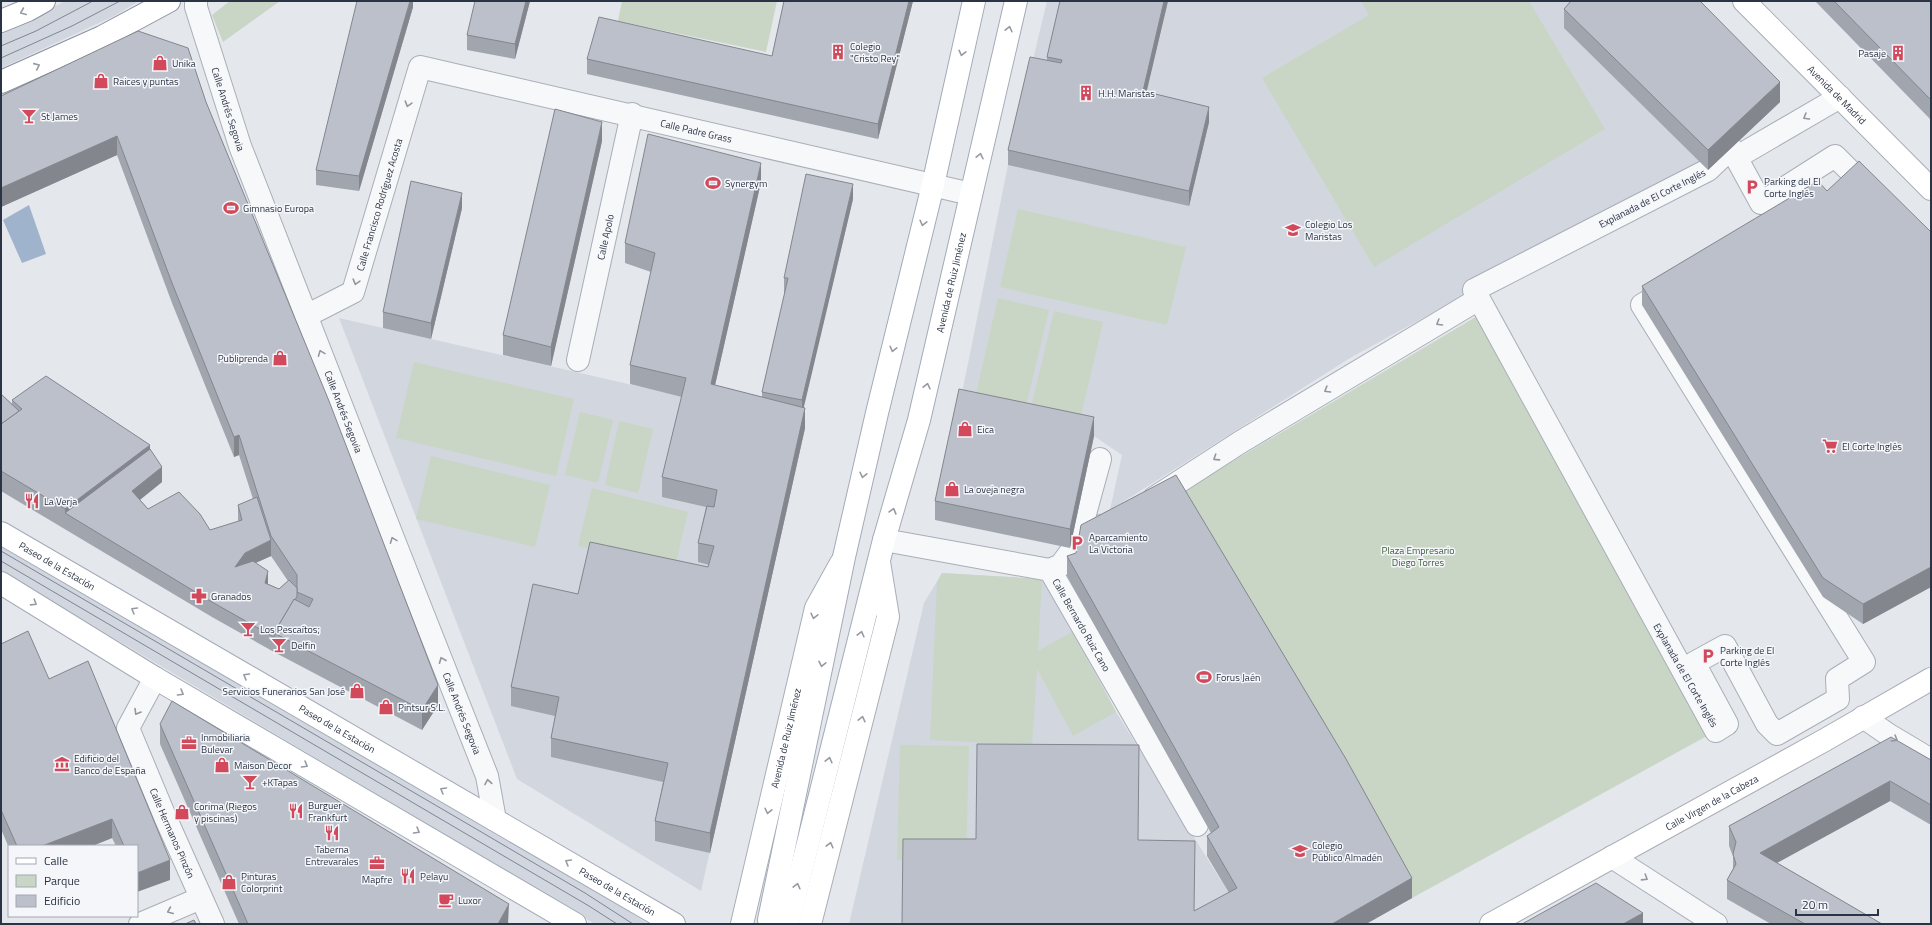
<svg xmlns="http://www.w3.org/2000/svg" width="1932" height="925" font-family="'Titillium Web',sans-serif">
<rect width="100%" height="100%" fill="#e4e7ec"/>
<g fill="#d2d6de">
<polygon points="66,1 139,1 114,16 1,68 1,31"/>
<polygon points="1047,1 1681,1 1780,102 1708,170 1474,290 1350,358 1110,510 1122,455 1094,436 959,408 1008,165"/>
<polygon points="339,318 711,403 805,428 701,891 517,779"/>
<polygon points="1,540 590,886 648,924 595,924 1,571"/>
<polygon points="942,573 1042,579 1072,632 1080,642 1116,712 1248,924 849,924 924,603"/>
</g>
<g fill="#c9d6c5">
<polygon points="230,1 280,1 223,42 212,15"/>
<polygon points="622,1 777,1 766,52 618,21"/>
<polygon points="1361,1 1529,1 1605,129 1374,267 1262,78 1369,15"/>
<polygon points="1018,209 1186,247 1167,325 1000,287"/>
<polygon points="998,298 1049,310 1025,410 975,398"/>
<polygon points="1054,311 1103,322 1079,424 1030,412"/>
<polygon points="1484,312 1716,731 1412,898 1176,495"/>
<polygon points="414,362 574,399 556,476 396,438"/>
<polygon points="580,412 613,420 598,483 565,475"/>
<polygon points="619,421 653,429 638,493 605,485"/>
<polygon points="431,456 550,485 535,547 416,519"/>
<polygon points="592,488 688,512 674,570 578,546"/>
<polygon points="942,573 1042,579 1038,651 1072,632 1116,712 1073,736 1037,669 1032,745 930,740 937,582"/>
<polygon points="900,745 969,746 966,861 897,860"/>
</g>
<polygon fill="#9fb4cc" points="29,205 46,254 22,263 3,220"/>
<g fill="none" stroke-linecap="round" stroke-linejoin="round">
<g stroke="#a9aeb7" stroke-width="24">
<g id="street">
<path id="s1" d="M196,1V7L240,146L395,543L487,776L495,820"/>
<polygon points="1731,148 1761,203 1835,156 1859,180 1827,211 1818,200 1642,305 1864,662 1837,679 1838,699 1777,734 1767,724 1725,646 1694,663 1727,724 1716,731 1474,290 1708,170"/>
<polyline points="1737,157 1840,97"/>
<path id="s2" d="M306,316L353,292L420,67L971,194"/>
<path id="s3" d="M578,360L632,114"/>
<polyline points="1154,498 1239,443 1472,303"/>
<path id="s4" d="M884,540L1050,570L1197,825"/>
<polyline points="1077,543 1100,459"/>
<polyline points="1050,570 1061,565 1077,543 1101,526"/>
<path id="s5" d="M155,678L128,728L166,819L213,924"/>
<polyline points="1863,717 1889,735 1931,760"/>
<polyline points="1612,857 1716,924"/>
<polyline points="140,924 201,898"/>
</g>
</g>
<g stroke="#a9aeb7" stroke-width="24">
<g id="secondary">
<path id="s6" d="M1744,1L1931,189"/>
<path id="s7" d="M742,924L816,608L841,563"/>
<polyline points="810,924 888,617 879,562"/>
<path id="s8" d="M1491,924L1823,741L1931,679"/>
</g>
</g>
<g stroke="#a3abb8" stroke-width="24">
<g id="primary">
<path id="s9" d="M1,533L674,924"/>
<polyline points="1,583 155,678 575,924"/>
<polyline points="769,920 844,557 877,413 933,185 974,1"/>
<path id="s10" d="M788,923L884,540L919,420L1016,1"/>
</g>
</g>
<g stroke="#8b94a3" stroke-width="24">
<g id="highway">
<polyline points="1,21 28,10 44,1"/>
<polyline points="1,82 102,37 169,1"/>
</g>
</g>
<use href="#street" stroke="#f7f8fa" stroke-width="22"/>
<use href="#secondary" stroke="#fff" stroke-width="22"/>
<use href="#primary" stroke="#fff" stroke-width="22"/>
<use href="#highway" stroke="#fff" stroke-width="22"/>
<g stroke="#7d8696" stroke-width="1">
<polyline points="1,46 36,31 93,1"/>
<polyline points="1,58 72,26 120,1"/>
<polyline points="1,551 466,823 585,893 633,924"/>
<polyline points="1,561 589,906 617,924"/>
</g>
</g>
<g fill="#a1a5ae" fill-rule="evenodd">
<polygon points="413,1 413,7 359,191 316,185 316,170"/>
<polygon points="530,1 515,59 467,50 467,35"/>
<polygon points="784,1 913,1 878,139 587,74 587,59 772,56"/>
<polygon points="1060,1 1168,1 1146,92 1209,122 1189,206 1008,165 1008,150 1047,60 1047,57"/>
<polygon points="1815,1 1931,1 1931,120"/>
<polygon points="1564,9 1780,102 1708,170 1564,28"/>
<path d="M1,96L206,102L438,705L422,730L274,652L212,617L1,491V394L12,404V400L150,449L162,482L140,500L148,509L210,530L238,522V505L253,499L239,455L234,457L172,303L117,155L1,207ZM271,556L288,581L279,589L268,584L255,563Z"/>
<polygon points="602,141 551,366 503,355 503,335"/>
<polygon points="761,182 715,385 762,397 762,392 785,293 784,293 784,278 853,199 803,408 805,428 710,853 655,841 655,821 663,782 551,757 551,738 555,716 511,706 511,687 578,594 708,567 709,565 698,562 698,543 706,507 662,497 662,477 682,397 630,384 630,365 651,272 625,263 625,243"/>
<polygon points="1827,191 1931,232 1931,587 1863,624 1823,597 1642,305 1642,286"/>
<polygon points="462,208 431,339 383,328 383,312"/>
<polygon points="1094,436 1070,548 935,520 935,501"/>
<polygon points="1067,556 1412,898 1366,924 902,924 1138,840 1194,911 1229,893 1207,856 1207,836 1211,833 1067,576"/>
<polygon points="1,644 170,880 137,846 116,846 112,838 92,846 9,846 9,848 1,829"/>
<polygon points="160,724 509,923 508,924 239,924 160,744"/>
<polygon points="1931,760 1931,825 1890,801 1777,863 1882,924 1771,924 1727,899 1727,880 1733,869 1733,856 1729,846 1729,826"/>
</g>
<g fill="#83868d">
<polygon points="410,1 413,1 413,7 359,191 359,176"/>
<polygon points="526,1 530,1 515,59 515,44"/>
<polygon points="909,1 913,1 878,139 878,124"/>
<polygon points="1164,1 1168,1 1143,107 1143,91"/>
<polygon points="1780,82 1780,102 1708,170 1708,150"/>
<polygon points="1209,107 1209,122 1189,206 1189,191"/>
<polygon points="602,122 602,141 551,366 551,347"/>
<polygon points="117,136 117,155 1,207 1,188"/>
<polygon points="761,163 761,182 711,403 711,384"/>
<polygon points="853,184 853,199 802,415 802,400"/>
<polygon points="462,193 462,208 431,339 431,323"/>
<polygon points="805,408 805,428 710,853 710,833"/>
<polygon points="1094,417 1094,436 1070,548 1070,529"/>
<polygon points="239,435 239,455 234,457 234,437"/>
<polygon points="150,445 150,464 65,513 65,529 65,509"/>
<polygon points="162,467 162,482 132,506 132,491"/>
<polygon points="271,540 271,556 245,568 235,567 245,553"/>
<polygon points="1931,567 1931,587 1863,624 1863,604"/>
<polygon points="268,571 268,586 265,583"/>
<polygon points="438,685 438,705 422,730 422,710"/>
<polygon points="1890,781 1890,801 1760,872 1760,853"/>
<polygon points="112,819 112,838 92,846 42,846"/>
<polygon points="170,860 170,880 137,892 137,873"/>
<polygon points="1412,878 1412,898 1366,924 1332,924"/>
<polygon points="509,904 508,924 498,924"/>
<polygon points="1643,913 1643,924 1623,924"/>
</g>
<g fill="#bbc0ca" stroke="#83868d">
<polygon points="357,1 410,1 359,176 316,170"/>
<polygon points="475,1 526,1 515,44 467,35"/>
<polygon points="784,1 909,1 878,124 587,59 599,17 772,56"/>
<polygon points="1060,1 1164,1 1143,91 1209,107 1189,191 1008,150 1030,57 1061,63 1062,60 1047,57"/>
<polygon points="1571,1 1700,1 1780,82 1708,150 1564,9"/>
<polygon points="1834,1 1931,1 1931,100"/>
<polygon points="138,31 188,48 206,102 329,401 438,685 422,710 274,633 294,599 309,607 313,599 297,592 297,575 271,536 239,435 234,437 172,283 117,136 1,188 1,96"/>
<polygon points="555,109 602,122 551,347 503,335"/>
<polygon points="648,134 761,163 711,384 805,408 710,833 655,821 668,763 551,738 559,697 511,687 533,584 578,594 590,542 708,567 714,546 698,543 707,506 714,507 717,490 662,477 686,378 630,365 655,253 625,243"/>
<polygon points="1859,161 1931,232 1931,567 1863,604 1823,578 1642,286 1818,181 1827,191"/>
<polygon points="806,174 853,184 802,400 762,392 788,278 784,278"/>
<polygon points="411,181 462,193 431,323 383,312"/>
<polygon points="46,376 150,445 65,509 1,471 1,424 22,409 12,400"/>
<polygon points="959,389 1094,417 1070,529 935,501"/>
<polygon points="1,394 19,411 1,424"/>
<polygon points="150,449 162,467 132,491 148,509 179,492 200,514 210,530 242,520 238,505 257,497 271,540 245,553 235,567 253,561 268,571 265,583 279,589 289,580 297,588 297,596 295,600 294,599 274,633 274,637 212,602 65,513"/>
<polygon points="1176,475 1346,759 1412,878 1332,924 902,924 903,839 976,839 977,744 1139,745 1138,840 1195,841 1194,911 1237,888 1207,836 1219,827 1067,556 1076,553 1081,525"/>
<polygon points="28,631 49,679 88,661 170,860 137,873 137,846 124,846 112,819 42,846 17,846 1,810 1,644"/>
<polygon points="172,701 509,904 498,924 248,924 160,724"/>
<polygon points="1891,737 1931,760 1931,805 1890,781 1760,853 1882,924 1805,924 1727,880 1736,864 1733,854 1736,842 1729,826"/>
<polygon points="1596,883 1643,913 1623,924 1522,924"/>
<polygon points="194,920 196,924 185,924"/>
</g>
<defs><path id="oneway-chevron" d="M-2-3.5L2.5 0L-2 3.5" fill="none" stroke-width="1.6" stroke-linecap="round" stroke-linejoin="round"/></defs>
<g stroke="#959aa2">
<use href="#oneway-chevron" transform="translate(23 12) rotate(157)"/>
<use href="#oneway-chevron" transform="translate(1009 29) rotate(-77)"/>
<use href="#oneway-chevron" transform="translate(962 53) rotate(103)"/>
<use href="#oneway-chevron" transform="translate(37 66) rotate(-24)"/>
<use href="#oneway-chevron" transform="translate(980 156) rotate(-77)"/>
<use href="#oneway-chevron" transform="translate(923 223) rotate(104)"/>
<use href="#oneway-chevron" transform="translate(893 349) rotate(104)"/>
<use href="#oneway-chevron" transform="translate(927 386) rotate(-77)"/>
<use href="#oneway-chevron" transform="translate(863 475) rotate(103)"/>
<use href="#oneway-chevron" transform="translate(893 511) rotate(-74)"/>
<use href="#oneway-chevron" transform="translate(34 603) rotate(32)"/>
<use href="#oneway-chevron" transform="translate(134 610) rotate(-150)"/>
<use href="#oneway-chevron" transform="translate(814 616) rotate(103)"/>
<use href="#oneway-chevron" transform="translate(861 634) rotate(-76)"/>
<use href="#oneway-chevron" transform="translate(822 664) rotate(102)"/>
<use href="#oneway-chevron" transform="translate(246 676) rotate(-150)"/>
<use href="#oneway-chevron" transform="translate(181 693) rotate(30)"/>
<use href="#oneway-chevron" transform="translate(862 719) rotate(-76)"/>
<use href="#oneway-chevron" transform="translate(829 760) rotate(-76)"/>
<use href="#oneway-chevron" transform="translate(305 765) rotate(30)"/>
<use href="#oneway-chevron" transform="translate(443 790) rotate(-150)"/>
<use href="#oneway-chevron" transform="translate(768 811) rotate(103)"/>
<use href="#oneway-chevron" transform="translate(417 831) rotate(30)"/>
<use href="#oneway-chevron" transform="translate(830 845) rotate(-76)"/>
<use href="#oneway-chevron" transform="translate(568 862) rotate(-150)"/>
<use href="#oneway-chevron" transform="translate(797 886) rotate(-76)"/>
</g>
<g stroke="#9196a0">
<use href="#oneway-chevron" transform="translate(408 104) rotate(107)"/>
<use href="#oneway-chevron" transform="translate(1806 117) rotate(150)"/>
<use href="#oneway-chevron" transform="translate(356 282) rotate(106)"/>
<use href="#oneway-chevron" transform="translate(1439 323) rotate(149)"/>
<use href="#oneway-chevron" transform="translate(321 353) rotate(-111)"/>
<use href="#oneway-chevron" transform="translate(1327 390) rotate(149)"/>
<use href="#oneway-chevron" transform="translate(1216 458) rotate(147)"/>
<use href="#oneway-chevron" transform="translate(393 540) rotate(-111)"/>
<use href="#oneway-chevron" transform="translate(442 660) rotate(-112)"/>
<use href="#oneway-chevron" transform="translate(137 712) rotate(121)"/>
<use href="#oneway-chevron" transform="translate(1895 739) rotate(30)"/>
<use href="#oneway-chevron" transform="translate(488 782) rotate(-100)"/>
<use href="#oneway-chevron" transform="translate(1645 878) rotate(32)"/>
<use href="#oneway-chevron" transform="translate(170 911) rotate(157)"/>
</g>
<defs>
<g id="building-bare" transform="scale(1.2)"><path d="M-4-6H4V6H1V3H-1V6H-4ZM-2.5-4.3h1.7v1.8h-1.7ZM.8-4.3h1.7v1.8H.8ZM-2.5-1h1.7V.8h-1.7ZM.8-1h1.7V.8H.8Z" fill="#d1495b" stroke="#f4f6f9" stroke-width="2.5" paint-order="stroke"/></g>
<g id="shop-bare" transform="scale(1.2)"><path d="M-5-2.5h2.3a2.7 3.5 0 0 1 5.4 0H5L5.5 6h-11ZM-1.5-2.5h3a1.5 2.3 0 0 0-3 0Z" fill="#d1495b" stroke="#f4f6f9" stroke-width="2.5" paint-order="stroke"/></g>
<g id="bar-bare" transform="scale(1.2)"><path d="M-6-5H6L.8 .8V4.5H3.5V6h-7V4.5H-.8V.8Z" fill="#d1495b" stroke="#f4f6f9" stroke-width="2.5" paint-order="stroke"/></g>
<g id="stadium-bare" transform="scale(1.2)"><path d="M0-5a6.5 5 0 1 0 0 10a6.5 5 0 1 0 0-10ZM-3.5-1.8h7v3.6h-7Z" fill="#d1495b" stroke="#f4f6f9" stroke-width="2.5" paint-order="stroke"/></g>
<g id="parking-bare" transform="scale(1.2)"><path d="M-3.5-5.5H1a3.5 3.5 0 0 1 0 7H-1V5.5H-3.5ZM-1-3.4V-.6H.8a1.4 1.4 0 0 0 0-2.8Z" fill="#d1495b" stroke="#f4f6f9" stroke-width="2.5" paint-order="stroke"/></g>
<g id="school-bare" transform="scale(1.2)"><path d="M0-5L7-2L0 1L-7-2ZM-4 1L0 2.5L4 1V4Q0 6-4 4Z" fill="#d1495b" stroke="#f4f6f9" stroke-width="2.5" paint-order="stroke"/></g>
<g id="supermarket-bare" transform="scale(1.2)"><path d="M-6-5.5h2.5l.6 2H6L4.5 2H-2.5L-4.4-4H-6ZM-1.5 3.2a1.3 1.3 0 1 0 .1 0ZM3 3.2a1.3 1.3 0 1 0 .1 0Z" fill="#d1495b" stroke="#f4f6f9" stroke-width="2.5" paint-order="stroke"/></g>
<g id="restaurant-bare" transform="scale(1.2)"><path d="M-5-6h1v4h1v-4h1v4h1v-4h1v5L-1.5 .5V6h-2V.5L-5-1ZM5-6V6H3V1.5H1.5Q1.5-4 5-6Z" fill="#d1495b" stroke="#f4f6f9" stroke-width="2.5" paint-order="stroke"/></g>
<g id="pharmacy-bare" transform="scale(1.2)"><path d="M-2-6h4v4h4v4h-4v4h-4v-4h-4v-4h4Z" fill="#d1495b" stroke="#f4f6f9" stroke-width="2.5" paint-order="stroke"/></g>
<g id="office-bare" transform="scale(1.2)"><path d="M-6-3h4V-5.5h4V-3h4V5H-6ZM-1-4.5V-3h2v-1.5ZM-6 0V1H6V0Z" fill="#d1495b" stroke="#f4f6f9" stroke-width="2.5" paint-order="stroke"/></g>
<g id="museum-bare" transform="scale(1.2)"><path d="M0-6L6-3V-2H-6V-3ZM-5-1h2V3h-2ZM-1-1h2V3h-2ZM3-1h2V3H3ZM-6 4H6V6H-6Z" fill="#d1495b" stroke="#f4f6f9" stroke-width="2.5" paint-order="stroke"/></g>
<g id="cafe-bare" transform="scale(1.2)"><path d="M-5.5-4.5H6V0H3Q3 3.5 0 3.5H-2.5Q-5.5 3.5-5.5 0ZM3-3.2v2h1.7v-2ZM-6 4.5H4V6H-6Z" fill="#d1495b" stroke="#f4f6f9" stroke-width="2.5" paint-order="stroke"/></g>
</defs>
<g fill-rule="evenodd">
<use href="#building-bare" x="838" y="52"/>
<use href="#building-bare" x="1898" y="53"/>
<use href="#shop-bare" x="160" y="63"/>
<use href="#shop-bare" x="101" y="81"/>
<use href="#building-bare" x="1086" y="93"/>
<use href="#bar-bare" x="29" y="116"/>
<use href="#stadium-bare" x="713" y="183"/>
<use href="#parking-bare" x="1752" y="187"/>
<use href="#stadium-bare" x="231" y="208"/>
<use href="#school-bare" x="1293" y="230"/>
<use href="#shop-bare" x="280" y="358"/>
<use href="#shop-bare" x="965" y="429"/>
<use href="#supermarket-bare" x="1830" y="446"/>
<use href="#shop-bare" x="952" y="489"/>
<use href="#restaurant-bare" x="32" y="501"/>
<use href="#parking-bare" x="1077" y="543"/>
<use href="#pharmacy-bare" x="199" y="596"/>
<use href="#bar-bare" x="248" y="629"/>
<use href="#bar-bare" x="279" y="645"/>
<use href="#parking-bare" x="1708" y="656"/>
<use href="#stadium-bare" x="1204" y="677"/>
<use href="#shop-bare" x="357" y="691"/>
<use href="#shop-bare" x="386" y="707"/>
<use href="#office-bare" x="189" y="743"/>
<use href="#museum-bare" x="62" y="764"/>
<use href="#shop-bare" x="222" y="765"/>
<use href="#bar-bare" x="250" y="782"/>
<use href="#restaurant-bare" x="296" y="811"/>
<use href="#shop-bare" x="182" y="812"/>
<use href="#restaurant-bare" x="332" y="833"/>
<use href="#school-bare" x="1300" y="851"/>
<use href="#office-bare" x="377" y="863"/>
<use href="#restaurant-bare" x="408" y="876"/>
<use href="#shop-bare" x="229" y="882"/>
<use href="#cafe-bare" x="446" y="900"/>
</g>
<g text-anchor="middle" stroke-width="3" stroke-linejoin="round" paint-order="stroke">
<g font-size="10" fill="#2b3445" stroke="#f4f6f9" text-anchor="start">
<text x="850" y="50">Colegio<tspan x="850" dy="12">"Cristo Rey"</tspan></text>
<text x="1886" y="57" text-anchor="end">Pasaje</text>
<text x="172" y="67">Unika</text>
<text x="113" y="85">Raices y puntas</text>
<text x="1098" y="97">H.H. Maristas</text>
<text x="41" y="120">St James</text>
<text x="1764" y="185">Parking del El<tspan x="1764" dy="12">Corte Inglés</tspan></text>
<text x="725" y="187">Synergym</text>
<text x="243" y="212">Gimnasio Europa</text>
<text x="1305" y="228">Colegio Los<tspan x="1305" dy="12">Maristas</tspan></text>
<text x="268" y="362" text-anchor="end">Publiprenda</text>
<text x="977" y="433">Eica</text>
<text x="1842" y="450">El Corte Inglés</text>
<text x="964" y="493">La oveja negra</text>
<text x="44" y="505">La Verja</text>
<text x="1089" y="541">Aparcamiento<tspan x="1089" dy="12">La Victoria</tspan></text>
<text x="211" y="600">Granados</text>
<text x="260" y="633">Los Pescaítos;</text>
<text x="291" y="649">Delfin</text>
<text x="1720" y="654">Parking de El<tspan x="1720" dy="12">Corte Inglés</tspan></text>
<text x="1216" y="681">Forus Jaén</text>
<text x="345" y="695" text-anchor="end">Servicios Funerarios San José</text>
<text x="398" y="711">Pintsur S.L.</text>
<text x="201" y="741">Inmobiliaria<tspan x="201" dy="12">Bulevar</tspan></text>
<text x="74" y="762">Edificio del<tspan x="74" dy="12">Banco de España</tspan></text>
<text x="234" y="769">Maison Decor</text>
<text x="262" y="786">+KTapas</text>
<text x="308" y="809">Burguer<tspan x="308" dy="12">Frankfurt</tspan></text>
<text x="194" y="810">Corima (Riegos<tspan x="194" dy="12">y piscinas)</tspan></text>
<text x="1312" y="849">Colegio<tspan x="1312" dy="12">Público Almadén</tspan></text>
<text x="332" y="853" text-anchor="middle">Taberna<tspan x="332" dy="12">Entrevarales</tspan></text>
<text x="241" y="880">Pinturas<tspan x="241" dy="12">Colorprint</tspan></text>
<text x="420" y="880">Pelayu</text>
<text x="377" y="883" text-anchor="middle">Mapfre</text>
<text x="458" y="904">Luxor</text>
</g>
<g font-size="10" fill="#2b3445" stroke="#f4f6f9">
<text dy="4" stroke="none"><textPath href="#s6" startOffset="132">Avenida de Madrid</textPath></text>
<text dy="4" stroke="none"><textPath href="#s1" startOffset="113">Calle Andrés Segovia</textPath></text>
<text dy="4" stroke="none"><textPath href="#s2" startOffset="571">Calle Padre Grass</textPath></text>
<text transform="translate(1652 198) rotate(-27)" y="4">Explanada de El Corte Inglés</text>
<text dy="4" stroke="none"><textPath href="#s2" startOffset="144">Calle Francisco Rodríguez Acosta</textPath></text>
<text dy="4" stroke="none"><textPath href="#s3" startOffset="126">Calle Apolo</textPath></text>
<text dy="4" stroke="none"><textPath href="#s10" startOffset="661">Avenida de Ruiz Jiménez</textPath></text>
<text dy="4" stroke="none"><textPath href="#s1" startOffset="437">Calle Andrés Segovia</textPath></text>
<text dy="4" stroke="none"><textPath href="#s9" startOffset="65">Paseo de la Estación</textPath></text>
<text dy="4" stroke="none"><textPath href="#s4" startOffset="232">Calle Bernardo Ruiz Cano</textPath></text>
<text transform="translate(1686 675) rotate(60)" y="4">Explanada de El Corte Inglés</text>
<text dy="4" stroke="none"><textPath href="#s1" startOffset="761">Calle Andrés Segovia</textPath></text>
<text dy="4" stroke="none"><textPath href="#s9" startOffset="389">Paseo de la Estación</textPath></text>
<text dy="4" stroke="none"><textPath href="#s7" startOffset="191">Avenida de Ruiz Jiménez</textPath></text>
<text dy="4" stroke="none"><textPath href="#s8" startOffset="252">Calle Virgen de la Cabeza</textPath></text>
<text dy="4" stroke="none"><textPath href="#s5" startOffset="171">Calle Hermanos Pinzón</textPath></text>
<text dy="4" stroke="none"><textPath href="#s9" startOffset="713">Paseo de la Estación</textPath></text>
</g>
<g font-size="10" fill="#3f6138" stroke="#f4f6f9">
<text x="1418" y="554">Plaza Empresario<tspan x="1418" dy="12">Diego Torres</tspan></text>
</g>
</g>
<rect width="1932" height="925" fill="none" stroke="#2b3445" stroke-width="4"/>
<rect x="8" y="845" width="130" height="72" fill="#f4f6f9" stroke="#a4a8b1"/>
<rect x="16" y="858" width="20" height="6" fill="#ffffff" stroke="#a4a8b1"/>
<text x="44" y="865" font-size="12" fill="#2b3445">Calle</text>
<rect x="16" y="875" width="20" height="12" fill="#c9d6c5" stroke="#a4a8b1"/>
<text x="44" y="885" font-size="12" fill="#2b3445">Parque</text>
<rect x="16" y="895" width="20" height="12" fill="#bbc0ca" stroke="#a4a8b1"/>
<text x="44" y="905" font-size="12" fill="#2b3445">Edificio</text>
<path d="M1796 909v6h82v-6" fill="none" stroke="#2b3445" stroke-width="2"/>
<text x="1802" y="909" font-size="12" fill="#2b3445" stroke="#f4f6f9" stroke-width="3" paint-order="stroke">20 m</text>
</svg>
